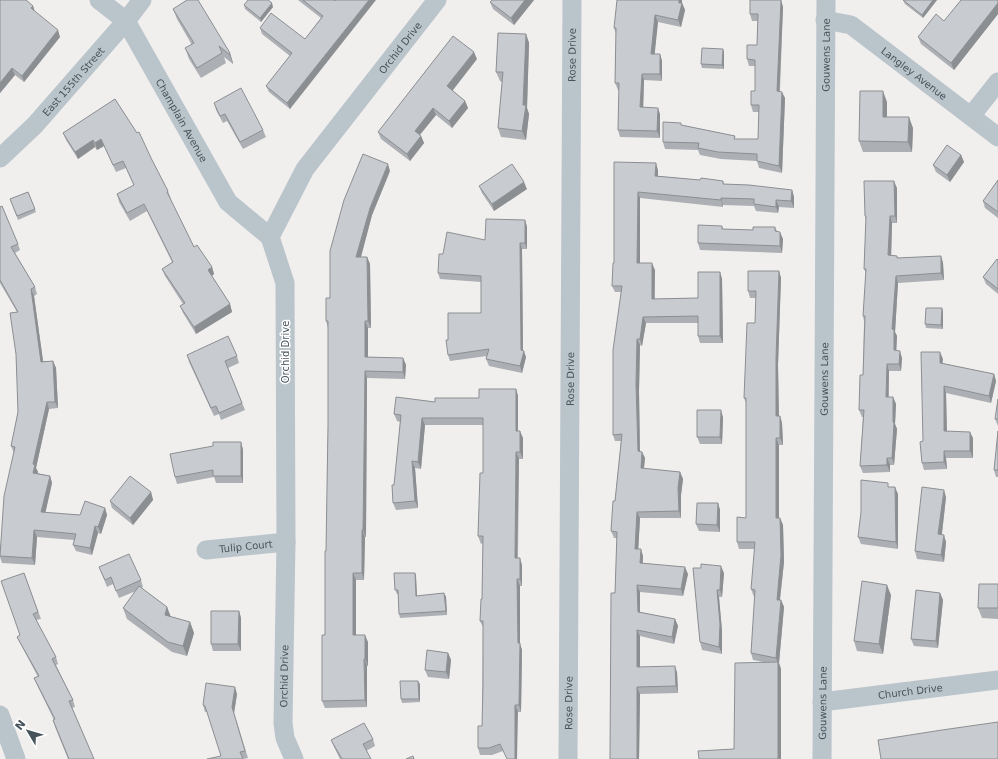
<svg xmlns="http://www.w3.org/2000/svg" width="998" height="759" font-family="'DejaVu Sans',sans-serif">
<rect width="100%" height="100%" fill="#f1eeee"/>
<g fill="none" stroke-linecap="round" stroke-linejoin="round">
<g stroke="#bac4cb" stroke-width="19">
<path id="s1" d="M99,0L126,21L228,202L270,237"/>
<path id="s2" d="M825,20L851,25L998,137"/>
<polyline points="971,116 998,82"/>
<path id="s3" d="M0,158L35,125L126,21L142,0"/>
<path id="s4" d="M206,550L286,542"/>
<path id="s5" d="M822,702L998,680"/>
<polyline points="0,715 16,759"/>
<path id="s6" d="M294,759L285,738L283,723L286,542L285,283L270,237L305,169L437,0"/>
<path id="s7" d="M568,759L572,0"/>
<path id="s8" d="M822,759L826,0"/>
</g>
</g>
<g fill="#acafb4">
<polygon points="0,0 33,6 35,12 60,37 24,82 15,75 0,93"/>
<polygon points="298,0 334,0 335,1 290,109 269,92 266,86 290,56 262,34 260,28 305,39 321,18"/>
<polygon points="534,0 514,25 493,9 490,2"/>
<polygon points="617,0 682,0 682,3 685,10 681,27 658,22 654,54 660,54 662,61 662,81 644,80 643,107 660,114 660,138 620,137 618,130 619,90 618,90 615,83 616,34 614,28"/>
<polygon points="781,0 783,7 780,91 785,98 782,173 759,168 757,161 721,159 700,155 698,150 665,149 663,142 682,125 735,136 735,139 758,139 759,112 753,112 751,105 755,91 755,66 749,66 747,59 757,45 758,21 752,21 750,14"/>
<polygon points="903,0 937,0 923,18 905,4"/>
<polygon points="998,0 998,14 954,70 921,44 918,37 944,21"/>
<polygon points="244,5 273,7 261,22 245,9"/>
<polygon points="173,9 230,53 233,63 233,64 224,57 226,63 201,78 189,59 185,48 192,45 177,19"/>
<polygon points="526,34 529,43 527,108 529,114 526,140 501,137 498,128 502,82 500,81 496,72"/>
<polygon points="724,52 724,69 702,68 701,64"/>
<polygon points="477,59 452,90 465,101 468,108 452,128 436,115 420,135 421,136 424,143 410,161 381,139 378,132"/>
<polygon points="115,99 152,160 168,191 171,199 170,199 194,247 212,267 214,274 212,276 230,304 232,312 196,334 183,313 180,306 183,304 165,276 162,269 172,262 147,211 130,221 119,202 117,194 134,186 126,168 116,172 104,146 97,150 95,147 78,159 66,140 63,133"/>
<polygon points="887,102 887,117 913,128 912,152 863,152 859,141"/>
<polygon points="214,103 263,130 266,137 243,149 227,121 223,123 216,110"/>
<polygon points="961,155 964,162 950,182 936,172 933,165"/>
<polygon points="614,162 658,170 658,176 700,180 723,181 724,184 792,190 794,197 794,208 779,207 778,213 756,211 754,206 723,205 723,207 640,198 640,263 655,270 655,299 698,298 720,272 722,279 723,343 700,343 698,336 698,323 646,323 642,346 640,345 639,391 640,452 642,452 645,458 644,469 680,472 683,479 681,495 681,518 640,518 638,549 643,556 643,564 688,574 683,596 640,592 640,612 675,619 678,626 674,644 640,636 640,667 677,672 678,693 640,694 639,759 610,759 617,538 614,538 611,531 615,501 621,441 615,441 613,435 621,292 615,292 612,286 614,263"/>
<polygon points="390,171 372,215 361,257 367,257 370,264 371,328 368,328 368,357 403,358 406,365 405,379 367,378 366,537 365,537 364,580 356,580 356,635 368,642 368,666 367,666 367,707 325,708 322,701 325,635 328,426 328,328 326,321 330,298"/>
<polygon points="998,180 998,218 985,208 983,201"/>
<polygon points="479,186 527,189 494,211 482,193"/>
<polygon points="897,188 897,223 892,223 891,255 897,256 898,258 941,256 943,263 944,280 898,283 895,332 897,336 896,351 902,358 901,371 889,371 889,397 893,397 896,404 895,424 897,429 894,465 890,465 890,472 863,473 860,466 863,417 862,417 859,410 863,375 864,321 863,316 866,273 864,269 866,220 865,216"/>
<polygon points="28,192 36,212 18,220 10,199"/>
<polygon points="0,207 18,244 20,250 15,253 35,287 37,294 34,296 43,361 53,361 56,368 58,408 49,409 36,468 38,472 37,473 50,476 52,483 45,513 80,515 105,508 107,515 101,534 98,533 92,555 76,551 73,545 74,540 37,537 35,565 2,563 0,557 0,549 14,453 11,446 18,412 17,312 0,283"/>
<polygon points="525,220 527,227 527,249 522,249 523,351 526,357 522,373 489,366 486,359 487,356 450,361 448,355 448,340 481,313 481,282 440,279 438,273 485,240"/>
<polygon points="722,226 723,229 753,230 775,227 777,231 783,239 782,253 700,250 698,243"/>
<polygon points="998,260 998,294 986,284 983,277"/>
<polygon points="779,271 781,278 778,365 779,416 780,416 782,423 783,445 779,445 779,518 780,518 783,525 784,562 780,600 781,600 784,607 779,663 781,669 781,759 699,759 734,749 763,662 753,660 751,653 755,597 754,597 751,589 755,549 739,549 737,542 746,518 746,403 744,398 755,323 756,298 750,298 748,291"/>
<polygon points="942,308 943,312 943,329 926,328 925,324"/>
<polygon points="187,355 237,356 239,363 228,368 245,410 221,420 219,414 214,416 189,362"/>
<polygon points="943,359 942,363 994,374 996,381 991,403 946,393 947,431 973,438 973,458 946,458 947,469 924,470 922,463 923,441"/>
<polygon points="516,389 518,396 518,431 523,438 523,459 519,459 518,558 522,565 522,586 520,586 520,644 522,650 521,712 518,712 503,751 492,755 480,755 478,748 482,726 483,627 480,621 482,599 483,543 481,544 478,536 483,473 483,425 425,425 421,469 415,468 418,508 396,510 393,503 400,422 397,421 394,414 435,402 479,398"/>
<polygon points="998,399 998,426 995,419"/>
<polygon points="723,417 722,444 700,444 697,437"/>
<polygon points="998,431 998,477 996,477 994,470"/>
<polygon points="241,442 243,450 243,483 216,483 214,477 177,484 175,477"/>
<polygon points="889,487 898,494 898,549 861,544 858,537"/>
<polygon points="151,492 153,500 133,525 112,508 110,501"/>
<polygon points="946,497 942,534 946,542 944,562 917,559 915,551"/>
<polygon points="718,503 720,510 720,532 699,531 696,524"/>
<polygon points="99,567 141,580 143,587 141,588 167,607 171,617 190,622 194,633 187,656 172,652 127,619 123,608 136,591 119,598 113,584 107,587"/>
<polygon points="693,568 724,573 722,597 719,597 722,631 722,654 702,650 700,642"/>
<polygon points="24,573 41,619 36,620 56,657 58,664 56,665 73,700 75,707 72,708 94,759 68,759 55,727 53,720 54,720 37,685 34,678 38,677 20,643 17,637 20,635"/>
<polygon points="415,573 416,576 417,596 444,593 446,597 447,615 400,618 399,614 398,594 397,594 395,590"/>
<polygon points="998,584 998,619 982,618 978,608"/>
<polygon points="940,593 943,600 938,648 914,646 911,639"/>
<polygon points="891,595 883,654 857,651 854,641"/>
<polygon points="239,611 241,618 241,651 213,651 211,644"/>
<polygon points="448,653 451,660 449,679 428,677 425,670"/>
<polygon points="420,684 420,702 402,703 401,699"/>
<polygon points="237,694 234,713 248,758 243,759 207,712 205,712 203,705"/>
<polygon points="373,739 375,746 366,751 371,759 340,759 334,747 331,740"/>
</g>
<g fill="#8c8f92">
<polygon points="369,0 376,0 290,109 287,103"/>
<polygon points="525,0 534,0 514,25 511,18"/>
<polygon points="679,0 682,0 682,6 682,3 685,10 681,27 678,20"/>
<polygon points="781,0 783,7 779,98 777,91"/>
<polygon points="933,0 937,0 923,18 922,15"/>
<polygon points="272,3 273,7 261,22 260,18"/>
<polygon points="998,3 998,14 954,70 951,63"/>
<polygon points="33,6 35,12 31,8"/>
<polygon points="655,15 658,22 654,61 651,54"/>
<polygon points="58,30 60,37 24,82 22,76"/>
<polygon points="526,34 529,43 527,108 529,114 526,140 522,131"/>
<polygon points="723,49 724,52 724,69 722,65"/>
<polygon points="474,52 477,59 450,94 447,86"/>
<polygon points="230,53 233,63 233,64 229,54"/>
<polygon points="660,54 662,61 662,81 660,74"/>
<polygon points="12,68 15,75 0,93 0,83"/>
<polygon points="642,74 644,80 643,114 640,107"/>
<polygon points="883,91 887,102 887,128 883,117"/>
<polygon points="782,92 785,98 782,173 779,166"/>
<polygon points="465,101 468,108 452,128 449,121"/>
<polygon points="433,108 436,115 417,138 415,131"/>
<polygon points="658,108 660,114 660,138 657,131"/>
<polygon points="909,117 913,128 912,152 908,142"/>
<polygon points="421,136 424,143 410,161 407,154"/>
<polygon points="101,139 104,146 97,150 95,143"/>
<polygon points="93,140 95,147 78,159 75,152"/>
<polygon points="961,155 964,162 950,182 947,175"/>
<polygon points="656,163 658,170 658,183 655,176"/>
<polygon points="388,164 390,171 372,215 359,264 356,257 370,208"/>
<polygon points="894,181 897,188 897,223 895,216"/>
<polygon points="524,182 527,189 494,211 492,204"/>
<polygon points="792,190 794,197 794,208 791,201"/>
<polygon points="638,192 640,198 640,270 637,263"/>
<polygon points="721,198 723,205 723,207 721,200"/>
<polygon points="776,200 779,207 778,213 776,207"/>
<polygon points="890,216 892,223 891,262 888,255"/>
<polygon points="525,220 527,227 527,249 525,243"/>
<polygon points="780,232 783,239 782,253 780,246"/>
<polygon points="520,243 522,249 523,352 524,351 526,357 522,373 520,366 521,350"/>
<polygon points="941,256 943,263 944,280 941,273"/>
<polygon points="367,257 370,264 371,328 368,321"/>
<polygon points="652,263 655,270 654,305 652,299"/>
<polygon points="212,267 214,274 210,277 208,270"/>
<polygon points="779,271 781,278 778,365 779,423 776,416 776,358"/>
<polygon points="720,272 722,279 723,343 720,336"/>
<polygon points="896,276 898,283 895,332 897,336 896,357 894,350 892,329"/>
<polygon points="31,289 34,296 44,368 41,362"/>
<polygon points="230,304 232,312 196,334 194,327"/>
<polygon points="942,308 943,312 943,329 941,325"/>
<polygon points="643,317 646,323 642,346 640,339"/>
<polygon points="365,321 368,328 368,364 365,357"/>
<polygon points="637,339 640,345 639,391 640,458 638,451 636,384"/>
<polygon points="900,351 902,358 901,371 899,364"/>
<polygon points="940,352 943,359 942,369 940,363"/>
<polygon points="403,358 406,365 405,379 403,372"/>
<polygon points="53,361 56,368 58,408 55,402"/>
<polygon points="887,364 889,371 888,404 886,397"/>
<polygon points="365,371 367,378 366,537 363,530"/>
<polygon points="994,374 996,381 991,403 989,396"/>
<polygon points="944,386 946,393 947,438 944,431"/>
<polygon points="516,389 518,396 518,438 516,431"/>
<polygon points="893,397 896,404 895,424 897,429 894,465 892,458"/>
<polygon points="47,402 49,409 36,468 38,472 36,479 33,473 33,464"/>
<polygon points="721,410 723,417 722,444 720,437"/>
<polygon points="780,416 782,423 783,445 780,438"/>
<polygon points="422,418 425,425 421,469 418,462"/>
<polygon points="520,431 523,438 523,459 520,452"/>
<polygon points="970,432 973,438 973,458 970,451"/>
<polygon points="776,438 779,445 779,525 776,518"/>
<polygon points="241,442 243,450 243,483 241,476"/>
<polygon points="944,451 946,458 947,469 944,462"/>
<polygon points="516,452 519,459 517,565 515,558"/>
<polygon points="642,452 645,458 643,475 641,468"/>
<polygon points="887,458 890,465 890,472 887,465"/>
<polygon points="412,461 415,468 418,508 415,501"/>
<polygon points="680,472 683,479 681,495 681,518 679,511 678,488"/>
<polygon points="50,476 52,483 44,519 41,512"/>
<polygon points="895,487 898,494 898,549 896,542"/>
<polygon points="944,490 946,497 941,541 938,534"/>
<polygon points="151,492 153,500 133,525 130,518"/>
<polygon points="718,503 720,510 720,532 717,525"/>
<polygon points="105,508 107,515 101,534 98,527"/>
<polygon points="637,512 640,518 638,555 635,549"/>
<polygon points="780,518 783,525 784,562 779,607 777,600"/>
<polygon points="95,526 98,533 92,555 90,548"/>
<polygon points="34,530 37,537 35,565 32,558"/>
<polygon points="362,530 365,537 364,580 362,573"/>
<polygon points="944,535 946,542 944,562 941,555"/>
<polygon points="641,549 643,556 642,570 640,563"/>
<polygon points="520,558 522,565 522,586 520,579"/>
<polygon points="721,566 724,573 722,597 720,590"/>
<polygon points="685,567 688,574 683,596 681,589"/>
<polygon points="353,573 356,580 356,642 353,635"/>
<polygon points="415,573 416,576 417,600 416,596"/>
<polygon points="517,579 520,586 520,644 522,650 521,712 519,705"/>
<polygon points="637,585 640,592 640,618 638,612"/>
<polygon points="887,585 891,595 883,654 879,644"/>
<polygon points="717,590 719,597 722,631 722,654 719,647"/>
<polygon points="444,593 446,597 447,615 446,611"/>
<polygon points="940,593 943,600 938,648 936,641"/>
<polygon points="781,600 784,607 779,663 781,669 781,759 778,759 778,664 776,658"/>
<polygon points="167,607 171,618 165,615"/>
<polygon points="239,611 241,618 241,651 238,644"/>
<polygon points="675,619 678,626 674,644 672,637"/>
<polygon points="190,622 194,633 187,656 183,646"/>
<polygon points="637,630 640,636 640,674 637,667"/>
<polygon points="365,635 368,642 368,666 365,659"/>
<polygon points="448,653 451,660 449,679 446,672"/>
<polygon points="364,659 367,666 367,707 365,700"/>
<polygon points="675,666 677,672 678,693 676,686"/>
<polygon points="418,681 420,684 420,702 419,699"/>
<polygon points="235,687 237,694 234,713 248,758 232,707"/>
<polygon points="637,687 640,694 639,759 637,759"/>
<polygon points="515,705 518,712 517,759 515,759"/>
</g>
<g fill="#c8ccd1" stroke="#8c8f92">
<polygon points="0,0 26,0 33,6 31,8 58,30 22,76 12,68 0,83"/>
<polygon points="187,0 198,0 230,53 229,54 219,46 222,53 197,68 185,48 194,43 173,9"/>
<polygon points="248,0 268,0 272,3 260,18 244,5"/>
<polygon points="303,0 334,0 335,1 335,0 369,0 287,103 266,86 292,53 260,28 271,13 305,39 323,16"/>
<polygon points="492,0 525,0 511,18 490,2"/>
<polygon points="617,0 679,0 679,3 682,3 678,20 655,15 651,54 660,54 660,74 642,74 640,107 658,108 657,131 618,130 619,83 615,83 616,28 614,28"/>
<polygon points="750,0 781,0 777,91 782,92 779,166 757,161 757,154 718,152 698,148 699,143 663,142 663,122 681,123 681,125 735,136 734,139 758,139 759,105 751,105 751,91 755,91 755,60 747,59 747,45 757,45 758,14 750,14"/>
<polygon points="903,0 933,0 922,15"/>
<polygon points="961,0 998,0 998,3 951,63 918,37 936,14 944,21"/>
<polygon points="498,33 526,34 523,105 526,105 522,131 498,128 503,72 496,72"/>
<polygon points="453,36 474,52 447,86 465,101 449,121 433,108 415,131 421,136 407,154 378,132"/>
<polygon points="702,48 723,49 722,65 701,64"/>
<polygon points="241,88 263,130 240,142 225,114 220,116 214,103"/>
<polygon points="860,91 883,91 883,117 909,117 908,142 859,141"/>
<polygon points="115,99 137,133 139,132 152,160 168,191 167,192 194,247 197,245 212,267 208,270 230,304 194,327 180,306 185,303 162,269 173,262 144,204 127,213 117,194 134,185 123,161 113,165 101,139 95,143 93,140 75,152 63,133"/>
<polygon points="947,145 961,155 947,175 933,165"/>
<polygon points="363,154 388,164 370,208 356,257 367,257 368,321 365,321 365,357 403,358 403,372 365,371 363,530 362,530 362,573 353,573 353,635 365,635 365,659 364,659 365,700 322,701 322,635 325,635 325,551 326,551 328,426 328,321 326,321 326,298 330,298 330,251 344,200"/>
<polygon points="614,162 656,163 655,176 700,180 701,178 723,181 723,184 749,185 792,190 791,201 776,200 776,207 754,204 754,199 721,198 721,200 638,192 637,263 652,263 652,299 698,298 698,272 720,272 720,336 698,336 698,316 643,317 640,339 637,339 636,384 638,451 642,452 641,468 680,472 678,488 679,511 637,512 635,549 641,549 640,563 685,567 681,589 637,585 638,612 675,619 672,637 637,630 637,667 675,666 676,686 637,687 637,759 610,759 611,593 615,593 617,532 611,531 613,501 615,501 622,434 613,435 613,350 622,286 612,286 613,263 614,263"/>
<polygon points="512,164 524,182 492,204 479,186"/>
<polygon points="998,180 998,212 983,201"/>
<polygon points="864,181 894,181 895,216 890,216 888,255 897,256 897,258 941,256 941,273 896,276 892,329 894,330 894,350 900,351 899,364 887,364 886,397 893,397 893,422 894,423 892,458 887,458 887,465 860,466 864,410 859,410 860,375 863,375 865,316 863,316 866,269 864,269 866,216 865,216"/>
<polygon points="28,192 35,209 17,216 10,199"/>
<polygon points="2,206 18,244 11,247 35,287 31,289 41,362 53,361 55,402 47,402 33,464 35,465 33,473 50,476 41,512 80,515 85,501 105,508 98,527 95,526 90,548 73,545 76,534 34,530 32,558 0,556 4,496 15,447 11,446 18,412 16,354 10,313 18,312 0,280 0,207"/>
<polygon points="486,219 525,220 525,243 520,243 521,350 524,351 520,366 486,359 489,349 448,355 446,340 448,340 448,313 481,313 481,276 438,273 439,254 443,254 447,232 485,240"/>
<polygon points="698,225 722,226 722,229 753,230 753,227 775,227 775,231 780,232 780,246 698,243"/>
<polygon points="997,259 998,260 998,289 983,277"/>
<polygon points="748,271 779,271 776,358 776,416 780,416 780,438 776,438 776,518 780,518 781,555 777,600 781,600 776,658 751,653 755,590 751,589 755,542 737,542 737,517 746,518 746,398 744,398 747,323 755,323 756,291 748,291"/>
<polygon points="926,308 942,308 941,325 925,324"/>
<polygon points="228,336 237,356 225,361 242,403 219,413 216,406 211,408 187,355"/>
<polygon points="921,352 940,352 940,363 994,374 989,396 944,386 944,431 970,432 970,451 944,451 944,462 922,463 920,442 923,441"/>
<polygon points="479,389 516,389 516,431 520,431 520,452 516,452 515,558 520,558 520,579 517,579 518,643 520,643 519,705 515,705 515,759 507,759 500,744 489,748 478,748 478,726 482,726 483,684 483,621 480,621 481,599 482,599 483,536 478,536 480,473 483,473 483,418 422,418 418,462 412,461 415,501 393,503 392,485 394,485 401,415 394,414 396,397 435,402 435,398 479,398"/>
<polygon points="998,399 998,419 995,419"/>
<polygon points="697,410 721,410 720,437 697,437"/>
<polygon points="998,431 998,470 994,470"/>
<polygon points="213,442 241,442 241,476 213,476 213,470 175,477 170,454 213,446"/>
<polygon points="130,476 151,492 130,518 110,501"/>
<polygon points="861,480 888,483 888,487 895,487 896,542 858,537 861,512"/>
<polygon points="922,487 944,490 938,534 944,535 941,555 915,551"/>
<polygon points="697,503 718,503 717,525 696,524"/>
<polygon points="129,554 141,580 116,591 111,577 105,580 99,567"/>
<polygon points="701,564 721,566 720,590 717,590 720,624 719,647 700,642 693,568 701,568"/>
<polygon points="24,573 38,612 33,614 56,657 52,659 73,700 69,701 94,759 69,759 53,720 55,719 34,678 39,676 17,637 20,635 1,581"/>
<polygon points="394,573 415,573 416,596 444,593 446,611 399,614 398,590 395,590"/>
<polygon points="862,581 887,585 879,644 854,641"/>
<polygon points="979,584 998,584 998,608 978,608"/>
<polygon points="139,586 167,607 165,615 190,622 183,646 168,642 123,608"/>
<polygon points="916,590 940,593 936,641 911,639"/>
<polygon points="211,611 239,611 238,644 211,644"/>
<polygon points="427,650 448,653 446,672 425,670"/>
<polygon points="778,662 778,759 699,759 698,751 734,749 735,663"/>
<polygon points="400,681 418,681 419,699 401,699"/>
<polygon points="206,683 235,687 232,707 245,751 240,752 243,759 207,759 221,756 205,706 203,705"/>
<polygon points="998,722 998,759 881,759 878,740 942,730"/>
<polygon points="364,723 373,739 363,744 371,759 342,759 331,740"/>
<polygon points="413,756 414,759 406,759"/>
</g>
<g text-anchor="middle" stroke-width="3" stroke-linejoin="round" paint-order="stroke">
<g font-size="10" fill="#47535b" stroke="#fff">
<text dy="4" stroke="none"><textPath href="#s6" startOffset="757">Orchid Drive</textPath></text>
<text dy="4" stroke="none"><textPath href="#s8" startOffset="704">Gouwens Lane</textPath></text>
<text dy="4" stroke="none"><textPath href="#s7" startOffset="704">Rose Drive</textPath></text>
<text dy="4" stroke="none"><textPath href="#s2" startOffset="106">Langley Avenue</textPath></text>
<text dy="4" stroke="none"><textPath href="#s3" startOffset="106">East 155th Street</textPath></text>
<text dy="4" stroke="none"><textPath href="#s1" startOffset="148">Champlain Avenue</textPath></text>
<text transform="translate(285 352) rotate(-90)" y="4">Orchid Drive</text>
<text dy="4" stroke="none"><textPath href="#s8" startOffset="380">Gouwens Lane</textPath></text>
<text dy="4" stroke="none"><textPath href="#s7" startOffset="380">Rose Drive</textPath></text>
<text dy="4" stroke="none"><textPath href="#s4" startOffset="40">Tulip Court</textPath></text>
<text dy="4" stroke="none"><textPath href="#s6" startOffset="85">Orchid Drive</textPath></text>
<text dy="4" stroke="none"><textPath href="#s5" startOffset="89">Church Drive</textPath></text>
<text dy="4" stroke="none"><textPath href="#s7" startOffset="56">Rose Drive</textPath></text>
<text dy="4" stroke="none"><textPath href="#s8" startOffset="56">Gouwens Lane</textPath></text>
</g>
</g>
<g transform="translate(28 731) rotate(308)" stroke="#ffffff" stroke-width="3" paint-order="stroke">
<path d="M0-3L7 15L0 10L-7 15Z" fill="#47535b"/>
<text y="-6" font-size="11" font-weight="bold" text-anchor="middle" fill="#47535b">N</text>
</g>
</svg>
